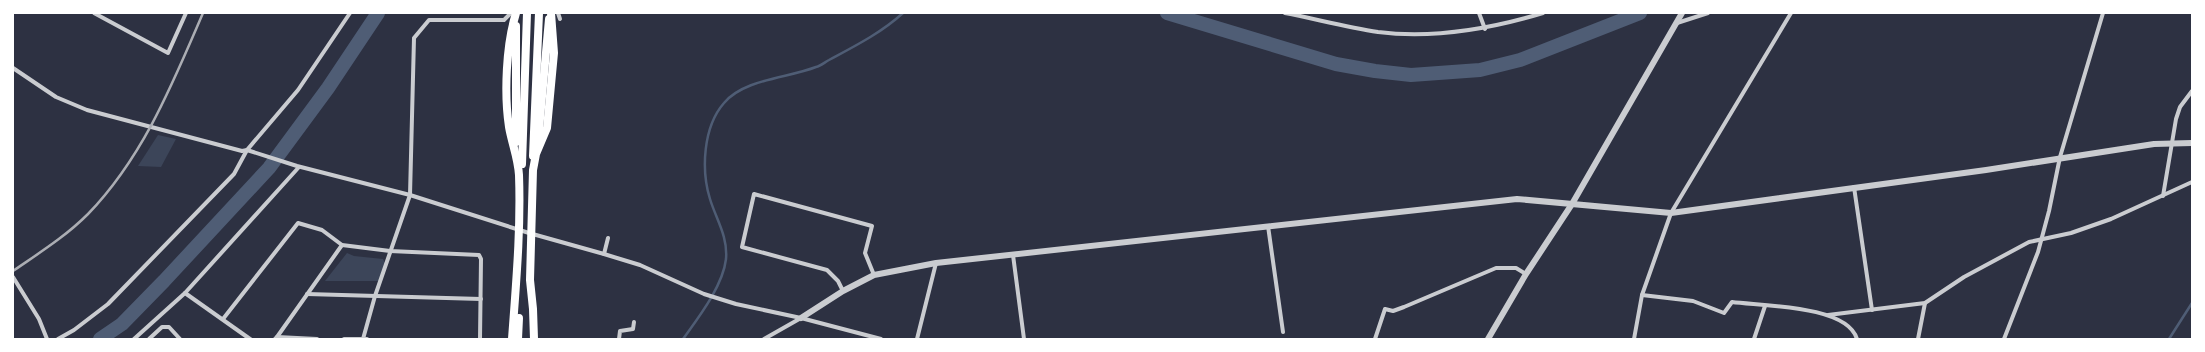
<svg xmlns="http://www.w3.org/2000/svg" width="2205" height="352" font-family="'Varela Round',sans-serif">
<rect width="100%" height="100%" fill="#2d3142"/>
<g fill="#3c4559">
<polygon points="158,135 176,139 161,167 138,166"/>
<polygon points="347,253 354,256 383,259 385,263 379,281 325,281"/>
</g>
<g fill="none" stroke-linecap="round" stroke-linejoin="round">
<g stroke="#4f5d75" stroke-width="2.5">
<path d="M683,339C698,318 723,286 726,259C728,236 716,219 710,199C701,170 703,127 724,103C744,79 788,78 816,67C821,66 825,62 829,60C855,46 881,33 903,13"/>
<polyline points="2169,339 2192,303"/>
</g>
<g stroke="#4f5d75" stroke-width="14">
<polyline points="1167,13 1336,64 1375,71 1411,75 1480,70 1520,60 1640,13"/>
<polyline points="100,339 122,324 164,281 269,168 328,88 378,13"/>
</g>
<g stroke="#caccd0" stroke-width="4">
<polyline points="94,13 168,53 186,13"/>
<polyline points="558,13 560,19"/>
<path d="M1285,13C1316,19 1346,27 1378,32C1434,39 1490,29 1543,13"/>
<polyline points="1479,13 1485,29"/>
<polyline points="1677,23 1708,13"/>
<polyline points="13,68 56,97 87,110 242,151 247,150 297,166 410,195 529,233 604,254 640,265 704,294 736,304 801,318 881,339"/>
<polyline points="1854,187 1872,310"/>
<polyline points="2163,196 2176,119 2180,107 2192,91"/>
<polyline points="1268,226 1283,332"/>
<polyline points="604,254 608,238"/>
<polyline points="1013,255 1024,339"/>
<polyline points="13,277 39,319 47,339"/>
<polyline points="843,291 838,281 827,270 742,247 754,194 872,226 865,253 874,275"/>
<polyline points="185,293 250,339"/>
<polyline points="307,294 481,299"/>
<path d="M1642,295L1693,301L1724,313L1732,302C1762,306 1847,305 1857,339"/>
<polyline points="1828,315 1925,303 1964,277 2029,242 2071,233 2111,219 2192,182"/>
<polyline points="223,319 298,223 322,230 342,245 390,251 479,255 481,259 480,339"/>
<polyline points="277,337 342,245"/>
<polyline points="58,339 74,330 108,304 234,174 247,150 298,90 350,13"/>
<polyline points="134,339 185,293 299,167"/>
<polyline points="149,339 162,327 169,327 180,339"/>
<polyline points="275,339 277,337 317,339"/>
<polyline points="344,339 367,339"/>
<polyline points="363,339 375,296 410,195 414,38 429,20 504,20 511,13"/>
<polyline points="619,339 620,331 633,329 634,322"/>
<polyline points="764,339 801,318"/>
<polyline points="917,339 936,263"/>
<polyline points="1375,339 1385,309 1393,311 1404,307 1496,268 1516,268 1526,274"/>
<polyline points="1634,339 1642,295 1671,213 1791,13"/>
<polyline points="1754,339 1765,306"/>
<polyline points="1918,339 1925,303"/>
<polyline points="2004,339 2038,252 2049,211 2060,157 2103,13"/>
</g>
<g stroke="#caccd0" stroke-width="6">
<polyline points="801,318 843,291 874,275 936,263 1517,199 1671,213 1986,170 2154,144 2192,143"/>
<polyline points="1488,339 1526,274 1572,204 1682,13"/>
</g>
<g stroke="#fff" stroke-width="8">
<polyline points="516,26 516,142"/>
<polyline points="538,141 549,19"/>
<polyline points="533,156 539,13"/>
<polyline points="522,164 527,13"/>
<path d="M512,339C516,284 521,230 519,175C518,158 512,144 509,127C504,94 506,45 516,13"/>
<polyline points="518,339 519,318"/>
<polyline points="534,339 533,309 530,280 533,170 536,154 547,128 554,53 551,13"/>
</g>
<path stroke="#abadb3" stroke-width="2.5" d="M13,271C39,253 65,237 88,214C143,157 172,85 203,13"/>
</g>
<rect width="2205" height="352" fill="none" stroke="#ffffff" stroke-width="28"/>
</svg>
